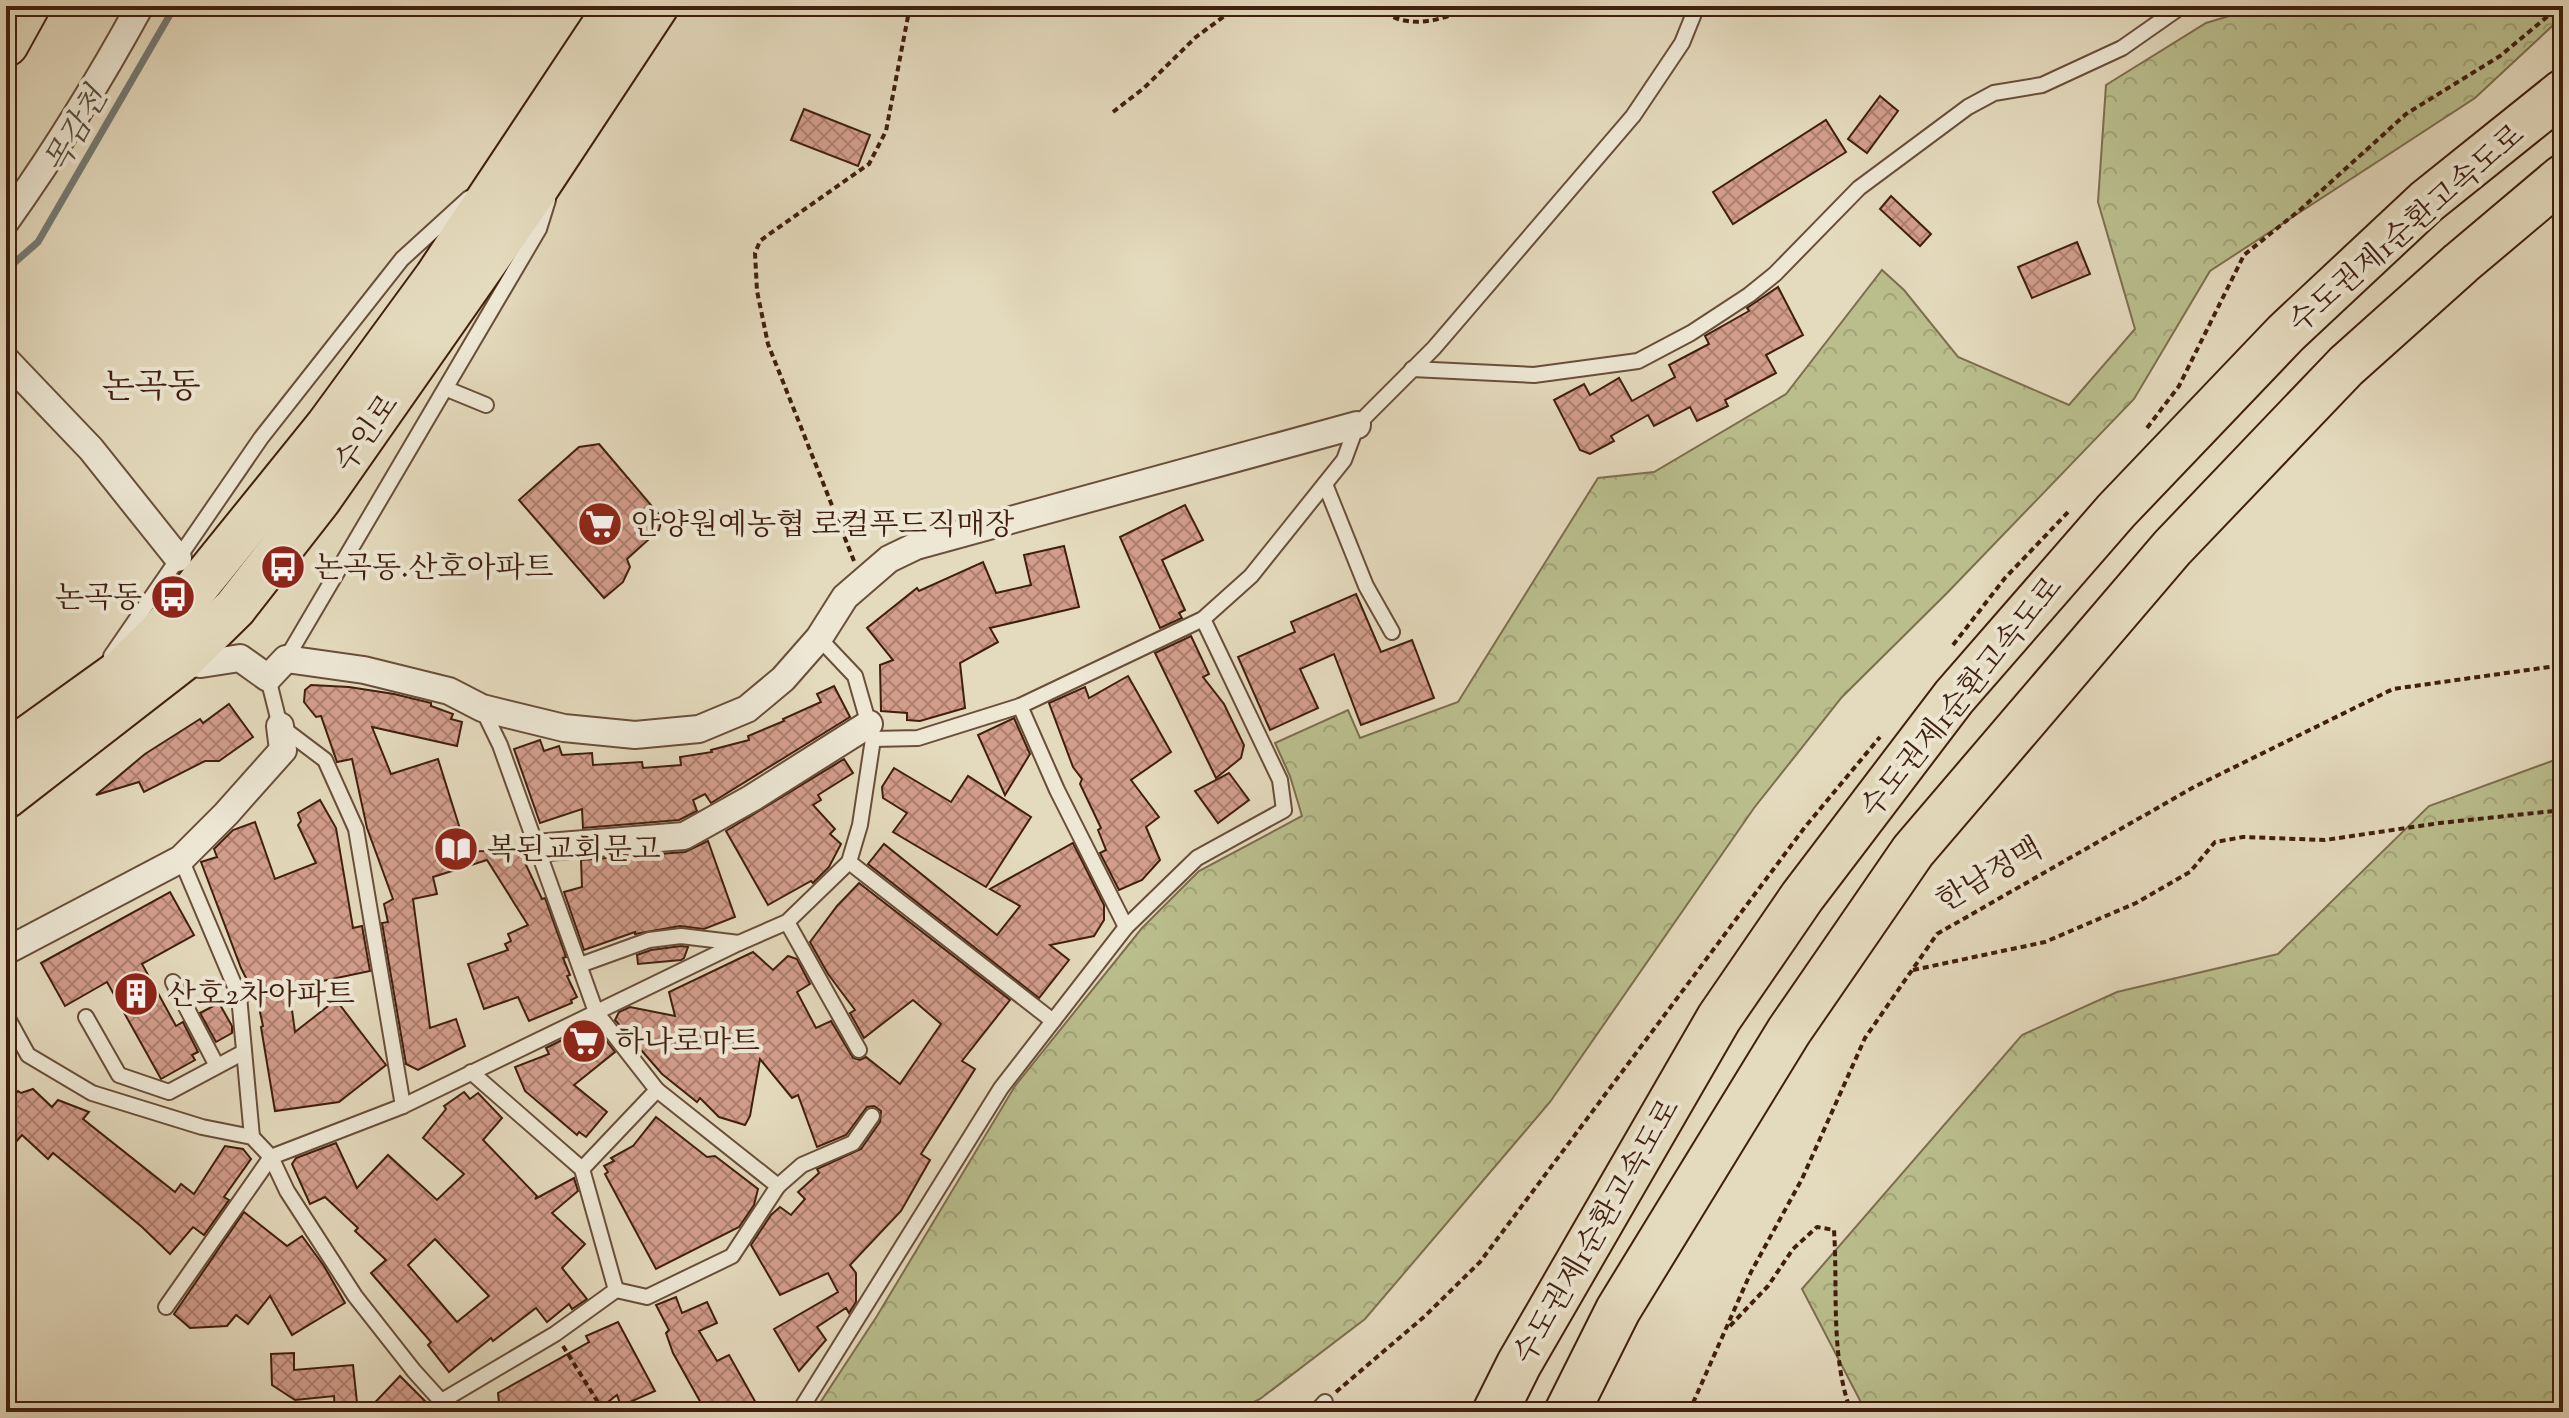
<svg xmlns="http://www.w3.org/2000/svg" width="2569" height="1418" font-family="'Sorts Mill Goudy','Noto Serif KR',serif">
<defs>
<pattern id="forest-crowns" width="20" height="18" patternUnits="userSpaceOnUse" patternTransform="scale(2)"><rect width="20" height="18" fill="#babe8d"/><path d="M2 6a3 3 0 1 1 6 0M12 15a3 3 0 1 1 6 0" fill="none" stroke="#a1a378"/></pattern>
<pattern id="building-cross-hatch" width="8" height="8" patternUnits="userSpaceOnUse" patternTransform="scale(2)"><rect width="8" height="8" fill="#d39d8b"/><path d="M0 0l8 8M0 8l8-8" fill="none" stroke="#ad7f70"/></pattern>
</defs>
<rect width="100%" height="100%" fill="#e4dabd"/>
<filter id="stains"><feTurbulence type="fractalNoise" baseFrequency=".0025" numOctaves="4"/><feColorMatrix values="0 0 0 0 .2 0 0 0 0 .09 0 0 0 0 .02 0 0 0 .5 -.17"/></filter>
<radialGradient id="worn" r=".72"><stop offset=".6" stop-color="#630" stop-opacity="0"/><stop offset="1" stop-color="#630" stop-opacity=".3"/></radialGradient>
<g fill="url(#forest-crowns)" stroke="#7e6e4e" stroke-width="2">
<polygon points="2262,6 2563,6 2563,16 2475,98 2210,271 2134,399 1947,593 1842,697 1754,808 1550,1102 1365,1319 1260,1399 1234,1412 814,1412 877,1316 1015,1086 1142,928 1199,871 1302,816 1290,776 1275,743 1348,710 1360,738 1458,702 1598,478 1654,472 1786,394 1882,270 1904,290 1958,357 2069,405 2135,329 2098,202 2106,85 2206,23"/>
<polygon points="2563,757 2563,1412 1866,1412 1802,1289 2022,1035 2117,992 2278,954 2429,806"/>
</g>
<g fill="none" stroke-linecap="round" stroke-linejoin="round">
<polyline stroke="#757b74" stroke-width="7" points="6,270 38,242 175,6"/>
</g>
<g fill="url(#building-cross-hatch)" stroke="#411f0e" stroke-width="2" fill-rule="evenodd">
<polygon points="1880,96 1898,111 1867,153 1848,139"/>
<polygon points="804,109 870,135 858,166 791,140"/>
<polygon points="1826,120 1846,152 1733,224 1713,192"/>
<polygon points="1891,196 1931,234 1920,246 1880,209"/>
<polygon points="2077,242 2090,274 2032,298 2018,267"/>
<polygon points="1778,287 1803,335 1766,355 1776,373 1725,400 1728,406 1697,421 1690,407 1654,426 1648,415 1611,436 1614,441 1590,454 1580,450 1554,400 1584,384 1590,395 1619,378 1632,401 1675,377 1669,365 1709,344 1705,336 1749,311 1747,308"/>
<polygon points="599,444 662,518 659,530 627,559 630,567 623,582 604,598 519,500 579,447"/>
<polygon points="1185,505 1203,540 1162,560 1185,610 1179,613 1182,618 1160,628 1120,537"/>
<polygon points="1064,546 1079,607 990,628 998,642 960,663 965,708 920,721 907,720 907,713 881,711 880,665 893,660 867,628 917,588 919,591 983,562 996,593 1031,585 1024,555"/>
<polygon points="1356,594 1381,652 1412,640 1434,698 1361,725 1334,654 1300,669 1318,708 1270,730 1238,657 1295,632 1291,622"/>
<polygon points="1191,636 1209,674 1203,677 1224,704 1244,745 1241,758 1216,778 1155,653"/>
<polygon points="1128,676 1171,752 1131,780 1159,817 1146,827 1160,860 1142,880 1119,890 1100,853 1106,850 1098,830 1101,828 1080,784 1082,779 1073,767 1049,703 1085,687 1089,698"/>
<polygon points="311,685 349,687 394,694 431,703 431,706 453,714 451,719 462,722 457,746 372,727 391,774 438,759 466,848 456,852 519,850 542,899 545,898 566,957 563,958 570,975 567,976 577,997 571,1000 572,1003 529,1021 518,997 484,1009 468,964 508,950 505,944 511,941 508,934 528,925 487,860 433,877 437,894 413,899 430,1028 456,1019 465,1046 418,1070 406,1064 382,923 388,922 384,904 393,899 367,828 352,759 337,762 321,716 316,717 304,702 305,690"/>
<polygon points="834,686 850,717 711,803 705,794 693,800 697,811 679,820 583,828 582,809 540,823 514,749 540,740 544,751 559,746 562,755 592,753 593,765 642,762 643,768 681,765 680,757 712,752 711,750 749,740 748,736 784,721 783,719 821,702 817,694"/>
<polygon points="229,704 253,737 219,761 205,761 144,792 139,782 96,795 145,754 200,719 203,723"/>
<polygon points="1014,718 1030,754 1005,795 978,735"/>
<polygon points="844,759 853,773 818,795 821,800 813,805 835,829 830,834 841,844 829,867 813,883 811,881 768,905 726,831"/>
<polygon points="894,768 951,802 968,776 1031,817 986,887 893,832 907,813 883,798 882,787"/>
<polygon points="1229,773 1249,800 1218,823 1195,791"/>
<polygon points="320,800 336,828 353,928 362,926 370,971 289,988 295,1032 336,1000 386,1065 339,1102 275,1111 261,1027 263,1026 253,980 247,980 241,968 201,862 217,857 214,849 233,830 255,822 275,879 316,863 298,825 301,821 298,813"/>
<polygon points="708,841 735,917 704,929 680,926 635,934 635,932 584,950 564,892 582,887 581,860 685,852"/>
<polygon points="1073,843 1104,905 1104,920 1094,936 1050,945 1069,960 1039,998 868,864 884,844 997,935 1020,906 990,889"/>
<polygon points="859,883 1010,1000 962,1061 975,1069 921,1154 930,1160 901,1211 850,1265 856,1273 856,1302 849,1313 846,1308 817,1327 826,1340 799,1371 774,1329 838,1292 828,1273 780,1295 751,1245 771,1215 780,1207 791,1215 805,1199 798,1192 819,1173 817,1169 861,1149 880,1122 881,1111 874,1106 867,1107 846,1135 817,1147 798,1095 792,1098 760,1059 750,1116 745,1125 719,1117 700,1098 697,1102 662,1074 615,1020 619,1012 630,1007 675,1016 669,992 753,952 773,970 788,956 797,959 810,984 797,992 816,1028 831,1021 853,1058 860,1060 866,1057 900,1084 941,1024 913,1000 864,1038 850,1013 855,1010 828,974 810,942 837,906"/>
<polygon points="170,892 194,935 142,964 176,1026 183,1022 198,1052 192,1055 195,1060 161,1079 107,982 65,1006 41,963"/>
<polygon points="681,946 688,947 684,958 681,960 638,964 637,955 651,950"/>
<polygon points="219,1003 232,1026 232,1033 216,1042 200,1013"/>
<polygon points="574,1034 602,1035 615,1052 574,1085 607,1112 586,1137 579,1132 577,1135 525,1091 515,1067 549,1054 546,1048"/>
<polygon points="33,1089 52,1107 58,1100 89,1112 83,1119 175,1192 181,1184 194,1194 225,1146 243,1149 251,1159 224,1197 229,1200 204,1235 193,1227 170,1254 142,1227 53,1153 48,1159 22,1135 6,1153 6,1104 18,1091 21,1093"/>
<path d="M464,1092L470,1099L478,1093L502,1118L483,1140L537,1196L535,1199L574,1178L578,1191L552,1213L585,1244L562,1268L587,1299L572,1309L569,1304L547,1322L536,1308L493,1341L491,1338L449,1372L428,1345L431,1342L371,1273L386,1260L355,1231L358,1228L325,1197L310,1204L292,1164L296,1158L336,1143L357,1188L388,1155L437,1200L464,1174L423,1138L446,1109L444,1106ZM435,1239L489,1296L457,1322L408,1265Z"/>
<polygon points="656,1117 707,1157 715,1156 758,1189 754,1205 739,1227 656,1269 605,1174 608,1172 604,1166 614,1161 611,1158 633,1146"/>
<polygon points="244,1212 287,1246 302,1236 324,1266 345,1303 292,1335 270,1296 248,1324 236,1315 227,1326 190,1328 174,1314"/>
<polygon points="676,1297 682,1313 707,1302 717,1323 699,1331 717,1361 729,1355 761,1412 706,1412 673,1353 666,1333 669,1330 656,1305"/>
<polygon points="618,1322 655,1391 621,1406 617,1395 595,1412 500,1412 498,1393 589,1342 586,1336"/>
<polygon points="294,1353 294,1370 353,1365 358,1412 335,1412 334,1396 295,1400 272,1385 271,1354"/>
<polygon points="400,1376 434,1410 437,1412 366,1412"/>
</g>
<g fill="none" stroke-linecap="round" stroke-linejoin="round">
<g stroke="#6a4e3a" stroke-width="18">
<g id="lane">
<polyline points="1412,369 1534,375 1638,361 1691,333 1749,295 1775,274 1859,188 1968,107 1994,93 2042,85 2122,48 2182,6"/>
<polyline points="447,389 486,405"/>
<polyline points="1325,484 1366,586 1392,632"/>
<polyline points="111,656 261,438 402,259 469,198"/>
<polyline points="286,659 539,229 548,200"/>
<polyline points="268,678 280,726 325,760 356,829 403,1106"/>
<polyline points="1020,706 1057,790 1126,927"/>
<polyline points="482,708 500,745 596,1012 657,1090 778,1186 732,1256 647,1297 616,1290"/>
<polyline points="873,739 918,738 1020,706 1203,619 1251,576 1344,460 1357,425 1434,348 1633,116 1682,43 1697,6"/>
<polyline points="181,859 239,996 252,1137"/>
<polyline points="849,862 1053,1021"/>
<polyline points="787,922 859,1050"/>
<polyline points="580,965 649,940 681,936 739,943 787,922 849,862 860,825 873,739 855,676 819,638"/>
<polyline points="173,982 217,1066"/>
<polyline points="6,1015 28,1055 92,1093 202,1127 252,1137 271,1157 287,1191 355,1296 414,1371 451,1412"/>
<polyline points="86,1017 119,1075 169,1092 244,1052"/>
<polyline points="582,1169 657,1090"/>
<polyline points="778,1186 802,1165 853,1143 872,1116"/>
<polyline points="166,1307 271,1157 403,1106 739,943"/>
<polyline points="440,1402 555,1334 616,1290 582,1169 471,1072"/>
<polyline points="799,1412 1001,1088 1126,927 1197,858 1284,810 1280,780 1203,619"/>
<polyline points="1316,1412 1325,1402"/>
</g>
</g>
<g stroke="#6a4e3a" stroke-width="30">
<g id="street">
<path d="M6,221C55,152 99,81 140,6"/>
<polyline points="6,360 91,449 178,558"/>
<polyline points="180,662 201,664 240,658 268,678 286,659 364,670 449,691 482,708 564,728 635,735 699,729 747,709 783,679 819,638 845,597 889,559 916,546 1357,425"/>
<polyline points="535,848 684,836 752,798 869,724"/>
<polyline points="8,950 181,859 226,814 283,750 280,726"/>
</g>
</g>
<g stroke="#411f0e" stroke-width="46">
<g id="primary">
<polyline points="6,753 123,669 163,629 327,426 436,277 616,6"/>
<polyline points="6,797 180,662 235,608 320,499 531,197 657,6"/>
</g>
</g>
<g stroke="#411f0e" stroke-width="48">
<g id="highway">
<polyline points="6,44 27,6"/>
<polyline points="1495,1412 1519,1364 1719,1018 1802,897 1954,697 2116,511 2286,333 2426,202 2563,92"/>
<polyline points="1567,1412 1618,1310 1789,1031 1913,851 2172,548 2346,366 2461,263 2563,177"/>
</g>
</g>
<g stroke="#411f0e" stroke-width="4" stroke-dasharray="6 4" stroke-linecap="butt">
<path d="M1377,6C1405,33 1443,20 1474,6"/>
<polyline points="1113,112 1144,88 1196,37 1238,6"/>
<polyline points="2147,428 2179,386 2244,255 2301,209 2406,114 2500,56 2560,6"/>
<polyline points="854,561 768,344 757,291 755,253 760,241 768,235 869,164 886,131 910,6"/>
<polyline points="1953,645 2005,578 2070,510"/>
<polyline points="1913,970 2045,942 2136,903 2190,872 2215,842 2243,837 2325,840 2440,823 2563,810"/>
<path d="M1730,1326L1768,1286L1793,1249L1817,1227L1834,1230C1838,1290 1830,1355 1851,1412"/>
<polyline points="563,1346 604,1412"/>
<polyline points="1336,1392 1425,1316 1480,1262 1805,827 1880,737"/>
<polyline points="1689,1412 1751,1272 1802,1179 1865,1038 1937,934 2194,787 2393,689 2563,665"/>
</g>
<use href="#lane" stroke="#ede7d4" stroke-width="14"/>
<use href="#street" stroke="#ede7d4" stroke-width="26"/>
<use href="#primary" stroke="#e4dabd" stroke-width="42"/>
<use href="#highway" stroke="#e4dabd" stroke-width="44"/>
</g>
<defs>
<g id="supermarket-disc" transform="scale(2.3)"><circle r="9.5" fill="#8f2418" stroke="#ede7d4"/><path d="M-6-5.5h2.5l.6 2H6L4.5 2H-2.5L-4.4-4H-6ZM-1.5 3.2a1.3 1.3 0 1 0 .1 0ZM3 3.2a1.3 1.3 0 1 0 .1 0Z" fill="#fff"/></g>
<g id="bus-disc" transform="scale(2.3)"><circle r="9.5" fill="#8f2418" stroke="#ede7d4"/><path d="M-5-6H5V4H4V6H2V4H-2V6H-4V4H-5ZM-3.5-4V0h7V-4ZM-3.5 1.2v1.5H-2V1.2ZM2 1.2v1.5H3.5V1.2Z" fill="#fff"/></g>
<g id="library-disc" transform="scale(2.3)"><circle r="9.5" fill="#8f2418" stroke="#ede7d4"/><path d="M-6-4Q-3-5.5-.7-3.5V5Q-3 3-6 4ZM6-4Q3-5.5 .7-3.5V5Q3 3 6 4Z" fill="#fff"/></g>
<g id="building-disc" transform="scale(2.3)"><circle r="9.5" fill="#8f2418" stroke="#ede7d4"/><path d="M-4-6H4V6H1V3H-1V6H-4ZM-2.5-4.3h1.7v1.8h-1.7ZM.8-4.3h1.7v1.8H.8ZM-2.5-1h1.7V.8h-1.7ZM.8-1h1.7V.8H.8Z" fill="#fff"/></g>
</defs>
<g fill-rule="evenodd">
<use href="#supermarket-disc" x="600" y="524"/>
<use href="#bus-disc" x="283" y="567"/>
<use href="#bus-disc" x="173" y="597"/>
<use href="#library-disc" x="456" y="849"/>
<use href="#building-disc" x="136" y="994"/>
<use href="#supermarket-disc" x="584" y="1041"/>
</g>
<g text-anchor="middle" stroke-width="8" stroke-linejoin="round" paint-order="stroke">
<g font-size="30" fill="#411f0e" stroke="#ede7d4">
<text transform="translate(2406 228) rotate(-41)" y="10">수도권제1순환고속도로</text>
<text transform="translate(366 433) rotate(-55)" y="10">수인로</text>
<text transform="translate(1961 697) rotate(-51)" y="10">수도권제1순환고속도로</text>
<text transform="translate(1989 874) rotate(-30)" y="10">한남정맥</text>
<text transform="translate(1596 1231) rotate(-60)" y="10">수도권제1순환고속도로</text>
</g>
<g font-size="30" fill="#411f0e" stroke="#ede7d4" text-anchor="start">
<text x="631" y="534">안양원예농협 로컬푸드직매장</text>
<text x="314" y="577">논곡동.산호아파트</text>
<text x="142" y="607" text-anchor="end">논곡동</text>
<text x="487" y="859">복된교회문고</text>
<text x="167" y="1004">산호2차아파트</text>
<text x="615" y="1051">하나로마트</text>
</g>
<g font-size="32" font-style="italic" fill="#5b4d41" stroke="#ede7d4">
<text transform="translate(75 130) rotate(-60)" y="11">목감천</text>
</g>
<g font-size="34" fill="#411f0e" stroke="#ede7d4">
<text x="151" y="397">논곡동</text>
</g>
</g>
<rect width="2569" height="1418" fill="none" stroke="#e4dabd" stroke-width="32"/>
<rect x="8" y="8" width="2553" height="1402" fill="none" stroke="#411f0e" stroke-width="4"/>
<rect x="16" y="16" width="2537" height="1386" fill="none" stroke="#411f0e" stroke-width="2"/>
<rect width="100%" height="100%" filter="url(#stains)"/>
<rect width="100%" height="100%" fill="url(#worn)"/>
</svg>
